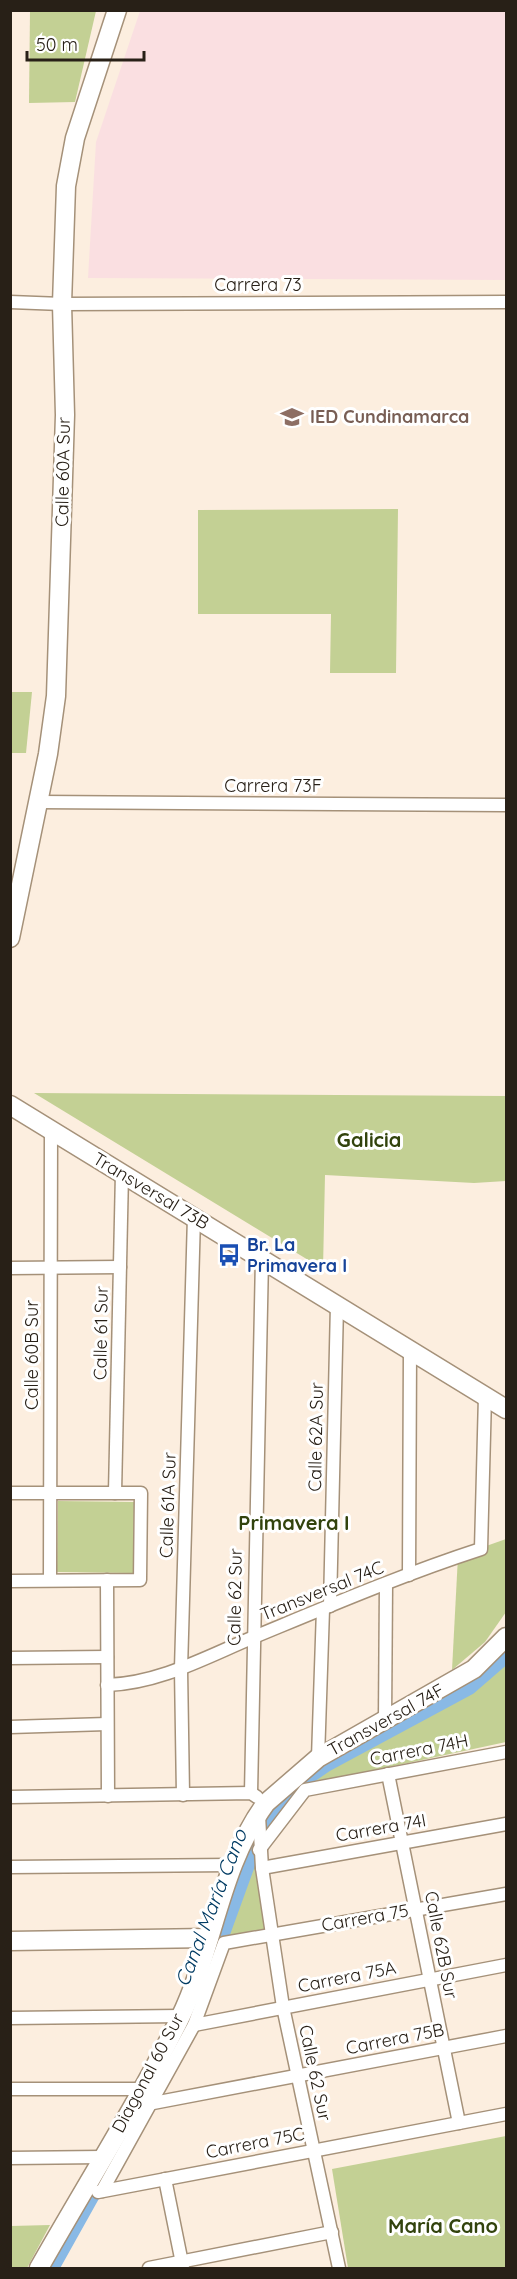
<svg xmlns="http://www.w3.org/2000/svg" width="517" height="2279" font-family="Quicksand,sans-serif">
<rect width="100%" height="100%" fill="#fceedf"/>
<polygon fill="#fadfe1" points="140,11 506,11 506,280 88,278 96,142"/>
<g fill="#c3d094">
<polygon points="30,11 96,11 75,102 29,103"/>
<polygon points="398,509 396,673 330,673 331,614 198,614 198,510"/>
<polygon points="11,692 32,692 26,753 11,753"/>
<polygon points="34,1093 506,1096 506,1181 474,1183 325,1175 323,1269"/>
<polygon points="58,1501 134,1502 133,1573 57,1572"/>
<polygon points="506,1539 506,1612 485,1642 452,1670 458,1556"/>
<path d="M506,1655V1742L291,1788C360,1742 448,1711 506,1655Z"/>
<polygon points="253,1848 265,1929 220,1937"/>
<polygon points="506,2136 506,2268 348,2268 332,2169"/>
<polygon points="50,2225 27,2268 11,2268 11,2226"/>
</g>
<g fill="none" stroke-linecap="round" stroke-linejoin="round">
<g stroke="#89b9e5" stroke-width="16">
<polyline points="212,1961 253,1848 291,1788 326,1764 469,1687 506,1655"/>
<polyline points="169,2057 197,2002"/>
<polyline points="51,2268 108,2166"/>
</g>
<g stroke="#a59179" stroke-width="15">
<g id="street">
<polyline points="10,302 62,304 506,302"/>
<polyline points="39,802 506,805"/>
<polyline points="10,1268 120,1267"/>
<polyline points="10,1493 141,1493 140,1580 10,1581"/>
<polyline points="115,1493 122,1173"/>
<polyline points="409,1575 410,1350"/>
<polyline points="50,1580 51,1129"/>
<polyline points="107,1580 108,1796"/>
<polyline points="330,1606 337,1305"/>
<polyline points="10,1658 107,1657"/>
<path d="M107,1685C160,1683 206,1657 254,1637C329,1606 404,1574 481,1549L485,1396"/>
<polyline points="385,1720 386,1584"/>
<polyline points="10,1727 107,1724"/>
<polyline points="318,1758 323,1609"/>
<polyline points="388,1774 459,2123"/>
<polyline points="251,1793 262,1258"/>
<polyline points="183,1795 181,1669 194,1217"/>
<polyline points="10,1797 251,1793 257,1797"/>
<polyline points="259,1816 262,1868 283,2007 339,2268"/>
<polyline points="259,1850 305,1790 506,1752"/>
<polyline points="10,1867 231,1865"/>
<polyline points="262,1868 506,1824"/>
<polyline points="10,2018 180,2016"/>
<polyline points="194,2025 506,1965"/>
<polyline points="10,2089 141,2089"/>
<polyline points="148,2104 506,2036"/>
<polyline points="10,2158 102,2157"/>
<polyline points="165,2179 183,2268"/>
<polyline points="102,2191 194,2025 224,1943 506,1894"/>
<polyline points="98,2192 506,2114"/>
<polyline points="149,2268 332,2232"/>
</g>
</g>
<g stroke="#a59179" stroke-width="21">
<g id="secondary">
<polyline points="10,938 48,754 56,696 65,415 62,304 66,186 75,138 117,10"/>
<polyline points="10,1105 506,1409"/>
<polyline points="10,1941 209,1938"/>
<path d="M39,2268C86,2185 138,2103 180,2018C214,1948 219,1867 266,1803L318,1758L474,1669L506,1637"/>
</g>
</g>
<use href="#street" stroke="#fff" stroke-width="12"/>
<use href="#secondary" stroke="#fff" stroke-width="18"/>
</g>
<defs>
<g id="school-bare" transform="scale(1.8)"><path d="M0-5L7-2L0 1L-7-2ZM-4 1L0 2.5L4 1V4Q0 6-4 4Z" fill="#8d6e63" stroke="#fff" stroke-width="2.5" paint-order="stroke"/></g>
<g id="bus-bare" transform="scale(1.8)"><path d="M-5-6H5V4H4V6H2V4H-2V6H-4V4H-5ZM-3.5-4V0h7V-4ZM-3.5 1.2v1.5H-2V1.2ZM2 1.2v1.5H3.5V1.2Z" fill="#1a4fb4" stroke="#fff" stroke-width="2.5" paint-order="stroke"/></g>
</defs>
<g fill-rule="evenodd">
<use href="#school-bare" x="292" y="417"/>
<use href="#bus-bare" x="229" y="1255"/>
</g>
<g text-anchor="middle" stroke-width="6" stroke-linejoin="round" paint-order="stroke">
<g font-size="18" fill="#282017" stroke="#fff">
<text x="258" y="291">Carrera 73</text>
<text transform="translate(63 472) rotate(-89)" y="6">Calle 60A Sur</text>
<text x="273" y="792">Carrera 73F</text>
<text transform="translate(151 1191) rotate(31)" y="6">Transversal 73B</text>
<text transform="translate(101 1333) rotate(-89)" y="6">Calle 61 Sur</text>
<text transform="translate(32 1355) rotate(-90)" y="6">Calle 60B Sur</text>
<text transform="translate(316 1437) rotate(-89)" y="6">Calle 62A Sur</text>
<text transform="translate(168 1505) rotate(-88)" y="6">Calle 61A Sur</text>
<text transform="translate(322 1591) rotate(-22)" y="6">Transversal 74C</text>
<text transform="translate(235 1597) rotate(-89)" y="6">Calle 62 Sur</text>
<text transform="translate(386 1720) rotate(-29)" y="6">Transversal 74F</text>
<text transform="translate(419 1750) rotate(-11)" y="6">Carrera 74H</text>
<text transform="translate(381 1828) rotate(-10)" y="6">Carrera 74I</text>
<text transform="translate(365 1918) rotate(-10)" y="6">Carrera 75</text>
<text transform="translate(441 1945) rotate(79)" y="6">Calle 62B Sur</text>
<text transform="translate(347 1977) rotate(-11)" y="6">Carrera 75A</text>
<text transform="translate(395 2039) rotate(-11)" y="6">Carrera 75B</text>
<text transform="translate(148 2073) rotate(-62)" y="6">Diagonal 60 Sur</text>
<text transform="translate(315 2073) rotate(78)" y="6">Calle 62 Sur</text>
<text transform="translate(255 2143) rotate(-11)" y="6">Carrera 75C</text>
</g>
<g font-size="18" font-weight="bold" fill="#785e54" stroke="#fff" text-anchor="start">
<text x="310" y="423">IED Cundinamarca</text>
</g>
<g font-size="18" font-weight="bold" fill="#164399" stroke="#fff" text-anchor="start">
<text x="247" y="1251">Br. La<tspan x="247" dy="21">Primavera I</tspan></text>
</g>
<g font-size="20" font-weight="bold" fill="#32430d" stroke="#fff">
<text x="369" y="1147">Galicia</text>
<text x="294" y="1530">Primavera I</text>
<text x="443" y="2233">María Cano</text>
</g>
<g font-size="20" font-style="italic" fill="#003b63" stroke="#fff">
<text transform="translate(211 1908) rotate(-69)" y="7">Canal María Cano</text>
</g>
</g>
<rect width="517" height="2279" fill="none" stroke="#282017" stroke-width="24"/>
<path d="M27 51v9h117v-9" fill="none" stroke="#282017" stroke-width="3"/>
<text x="36" y="51" font-size="18" fill="#282017" stroke="#ffffff" stroke-width="4.5" paint-order="stroke">50 m</text>
</svg>
